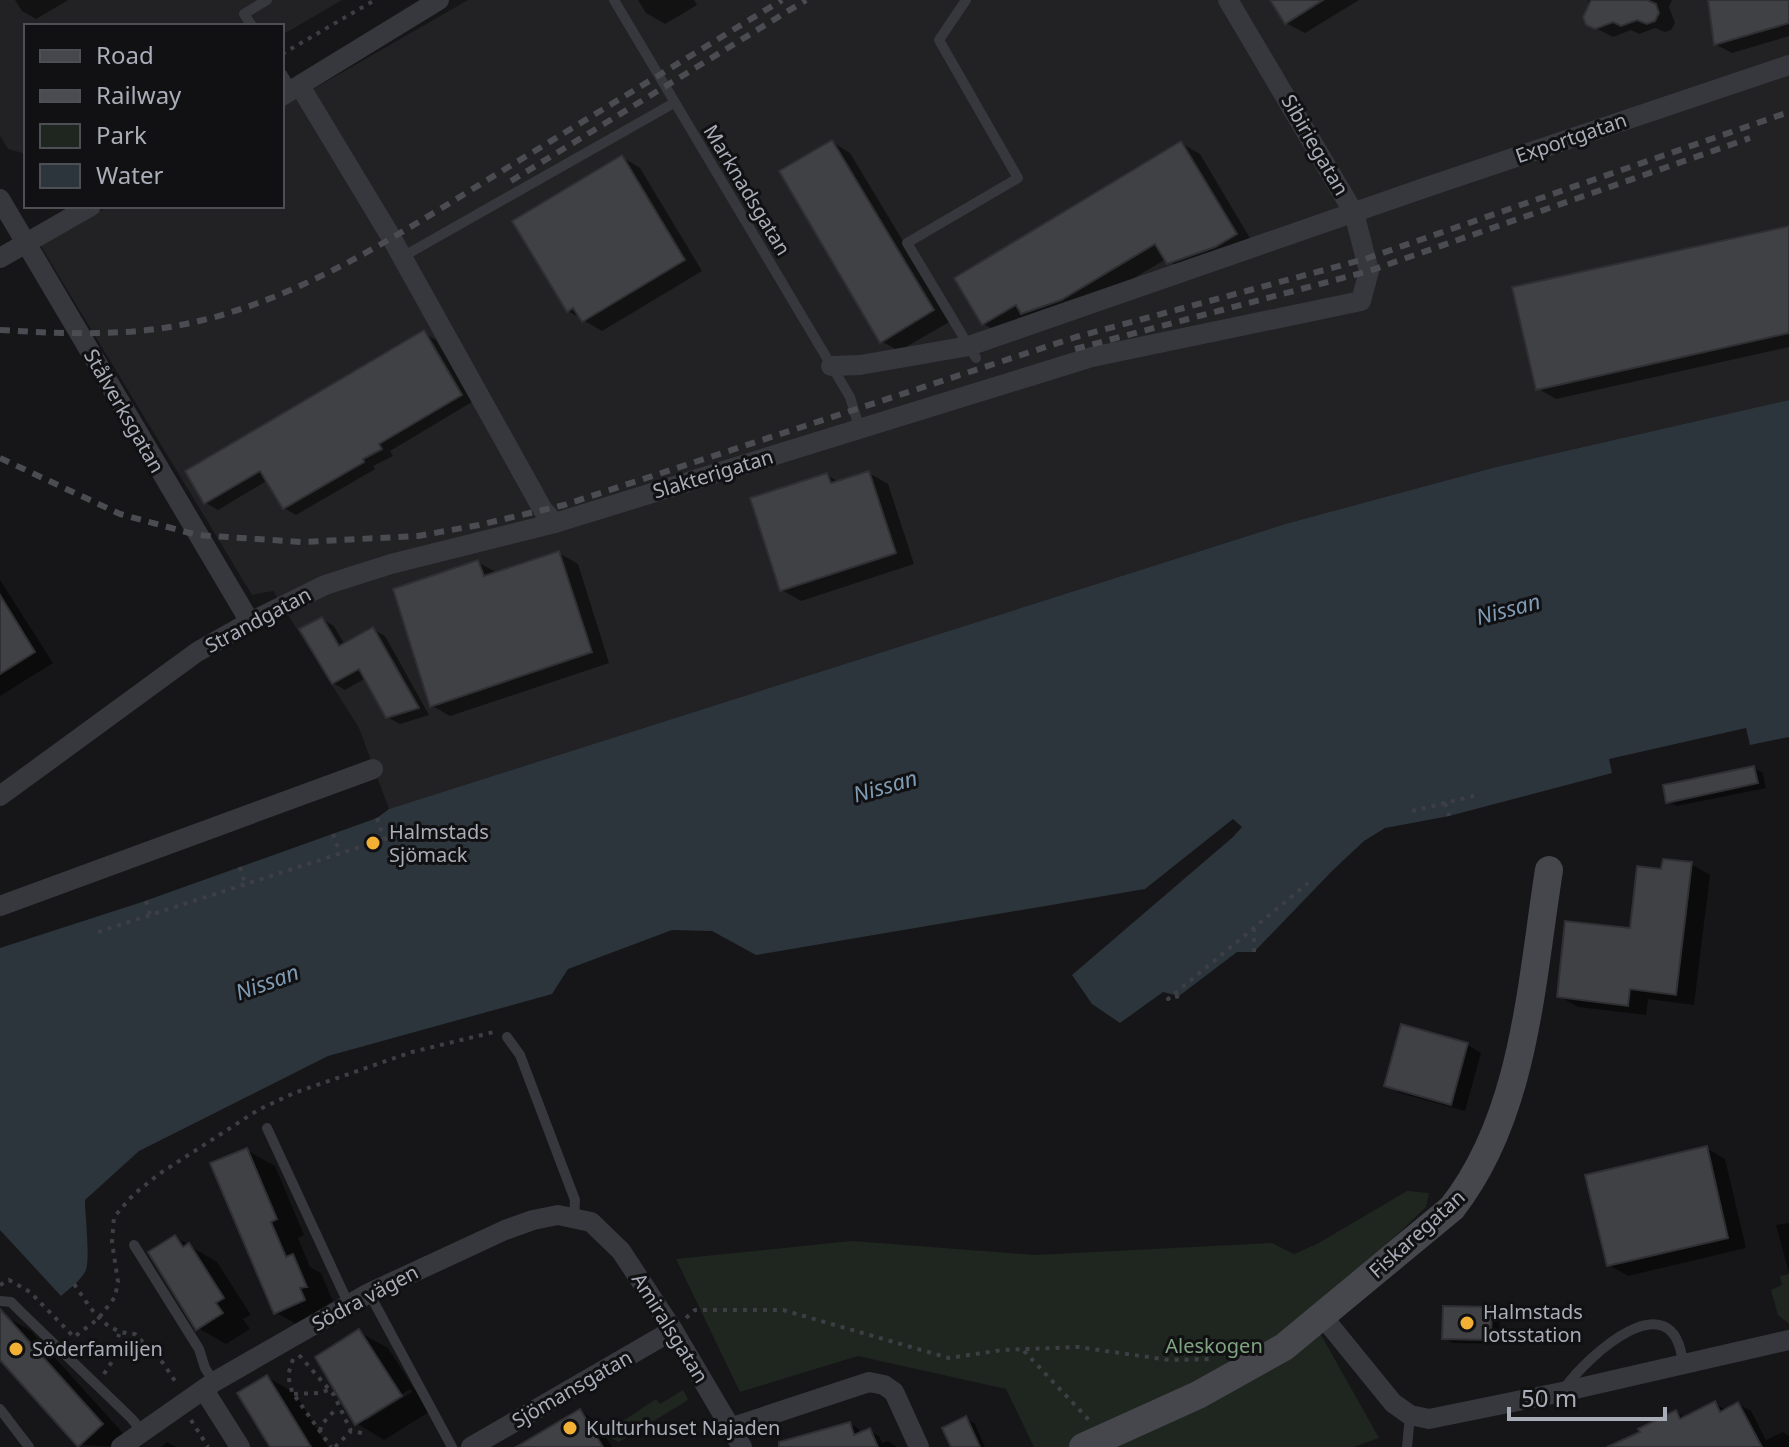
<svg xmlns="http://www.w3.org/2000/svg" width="1789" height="1447" font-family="'Noto Sans',sans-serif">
<rect width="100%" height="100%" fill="#161618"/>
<g fill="#222225">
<polygon points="0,0 342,0 282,35 282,26 26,26 26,154 8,149 0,136"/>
<polygon points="468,0 1789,0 1789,400 1496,467 1285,524 389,809 359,728 273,591 252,595 40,245 109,206 282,206 282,107"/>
</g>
<g fill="#1e261f">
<polygon points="1407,1191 1429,1193 1426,1207 1311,1317 1379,1438 1354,1447 1034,1447 1006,1389 858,1356 740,1392 676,1259 852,1241 1035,1255 1272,1243 1294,1254 1317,1244"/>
<polygon points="1789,1274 1789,1324 1778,1315 1771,1290 1782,1285 1780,1276"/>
<polygon points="683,1390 688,1399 685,1402 619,1442 611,1438 608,1431 656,1399 660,1404"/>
</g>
<path fill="#2c353c" d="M1789,400V737L1750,745L1746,728L1609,759L1612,773L1449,816L1385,828L1364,841L1333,870L1254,952H1237L1179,996L1163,992L1120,1023L1092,1004L1072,975L1233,837L1242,827L1233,819L1145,889L756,955L712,931L672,930L568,969L552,994L328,1056L139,1151L85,1200C85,1216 91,1262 85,1272C80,1281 69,1289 61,1296L0,1230V948L142,902L377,818L389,809L1285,524L1496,467Z"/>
<g fill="#0007" fill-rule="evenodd">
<polygon points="15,0 68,0 36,19 22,11"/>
<polygon points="638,0 694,0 697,5 665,24 646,13"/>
<polygon points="1272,0 1359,0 1305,33 1286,23"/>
<polygon points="1588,0 1672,0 1669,7 1675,23 1671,30 1665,32 1655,28 1639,34 1631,30 1613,37 1588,24 1590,7"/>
<polygon points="1710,0 1789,0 1789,36 1732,53 1715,44"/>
<polygon points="832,142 850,153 951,321 899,351 881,341"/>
<polygon points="1181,143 1200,154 1254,245 1187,273 1166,259 1080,310 1003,335 984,324"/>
<polygon points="622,157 640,168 702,271 602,331 568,311"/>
<polygon points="1789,228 1789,347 1556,399 1537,388"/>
<polygon points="424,333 436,340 472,402 390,451 393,456 373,466 375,469 296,515 284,508 268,480 218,510 206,503"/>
<polygon points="869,473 888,484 914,564 801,601 782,590 827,475 839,482"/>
<polygon points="559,553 578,564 609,663 450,716 431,705 478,562 497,573"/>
<polygon points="0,580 53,663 0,696"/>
<polygon points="322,619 334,626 345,645 373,629 385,636 429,715 400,724 387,717 366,678 345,690 333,683"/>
<polygon points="1754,768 1763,773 1766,788 1677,806 1668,801"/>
<polygon points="1691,864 1710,875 1694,1005 1648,999 1646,1015 1578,1007 1559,996 1631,930 1663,871"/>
<polygon points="1468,1045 1481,1053 1465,1111 1400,1093 1386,1085"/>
<polygon points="1706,1148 1725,1159 1746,1248 1628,1276 1609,1265"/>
<polygon points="246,1150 275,1166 304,1235 298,1238 310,1267 321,1273 333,1302 327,1304 332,1316 303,1328 275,1312"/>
<polygon points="1789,1223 1789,1273 1776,1225"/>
<polygon points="175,1237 217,1262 251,1315 243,1319 250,1329 226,1344 198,1328"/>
<polygon points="1491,1309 1500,1314 1499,1344 1453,1343 1444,1338"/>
<polygon points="3,1315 31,1331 130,1441 124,1447 80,1445 0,1358 0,1318"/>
<path d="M359,1332L388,1348L429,1412L384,1440L356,1423ZM410,1389L412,1392L367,1420V1415Z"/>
<polygon points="267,1377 295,1393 328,1447 272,1447"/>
<polygon points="1715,1404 1727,1410 1738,1404 1751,1411 1766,1440 1783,1432 1789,1436 1789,1447 1612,1447 1642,1433 1676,1412 1686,1418"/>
<polygon points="580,1411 595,1420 612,1447 520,1447"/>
<polygon points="966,1419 975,1424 985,1447 953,1447"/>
<polygon points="850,1424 859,1429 860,1435 870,1431 879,1436 882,1443 888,1441 897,1447 798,1447"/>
<polygon points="167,1442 176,1447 161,1447"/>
</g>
<g fill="#404145" stroke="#303034" stroke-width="2">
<polygon points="1270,0 1323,0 1285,24"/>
<polygon points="1591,0 1647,0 1656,4 1659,13 1655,21 1647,24 1637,20 1621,26 1613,22 1595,29 1586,25 1583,17"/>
<polygon points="1708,0 1789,0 1789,23 1714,45"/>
<polygon points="832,140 934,310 880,343 779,171"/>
<polygon points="1181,141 1237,234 1215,247 1167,264 1155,244 1061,300 1021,314 1016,305 982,325 954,278"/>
<polygon points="622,155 685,260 582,322 573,308 567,312 512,221"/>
<polygon points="1789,226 1789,333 1536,390 1512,287"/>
<polygon points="424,330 462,395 379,444 382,449 363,459 364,462 283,509 260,471 204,504 185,471"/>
<polygon points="869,471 896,553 780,591 750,498 827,473 831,483"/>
<polygon points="559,551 592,652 430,707 393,589 478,560 484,576"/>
<polygon points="0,595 35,652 0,674"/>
<polygon points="322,617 339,646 373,627 419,708 386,718 359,669 332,684 299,629"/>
<polygon points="1754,766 1758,783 1666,803 1663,785"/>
<polygon points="1663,859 1692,862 1676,995 1630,989 1628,1006 1557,997 1565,921 1630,928 1637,866 1661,869"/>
<polygon points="1401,1024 1468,1043 1451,1105 1384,1086"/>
<polygon points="1707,1146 1728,1238 1607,1266 1585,1175"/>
<polygon points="247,1148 277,1219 271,1222 286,1257 293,1254 307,1287 300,1288 305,1300 274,1314 210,1163"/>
<polygon points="175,1235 183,1247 189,1243 224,1298 216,1303 223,1313 196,1330 148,1252"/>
<polygon points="1443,1306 1492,1307 1491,1340 1442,1339"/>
<polygon points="0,1309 103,1424 78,1447 0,1360"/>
<polygon points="359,1329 402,1396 355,1425 315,1357"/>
<polygon points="267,1375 311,1447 270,1447 237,1393"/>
<polygon points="1715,1401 1720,1412 1738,1402 1762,1447 1607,1447 1640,1432 1638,1429 1676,1410 1680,1419"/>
<polygon points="580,1409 603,1447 516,1447"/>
<polygon points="966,1416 980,1447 951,1447 942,1428"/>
<polygon points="850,1422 854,1435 870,1428 878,1447 779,1447 779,1442"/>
</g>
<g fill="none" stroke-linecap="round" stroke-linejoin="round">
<g stroke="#3d3f44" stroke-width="4" stroke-dasharray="4 6" stroke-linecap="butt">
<polyline points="282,54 375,0"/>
<polyline points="1445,803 1449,816"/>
<polyline points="1412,811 1478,795"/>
<polyline points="377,818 384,839"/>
<polyline points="333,834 340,853"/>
<polyline points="240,867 245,884"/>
<polyline points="146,901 150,915"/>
<polyline points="1254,928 1254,952"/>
<polyline points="98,932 394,836"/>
<polyline points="1179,996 1168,999 1308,883"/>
<path d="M74,1284C91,1308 103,1333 135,1334L163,1363L177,1384"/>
<polyline points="0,1285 9,1280 30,1292 74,1337 98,1319 115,1297 118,1282 112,1242 114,1217 133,1195 159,1174 258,1110 294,1093 412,1052 494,1032"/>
<polyline points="686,1318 695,1310 783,1310 949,1358 1002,1350 1078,1347 1169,1360 1211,1359"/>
<polyline points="1024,1351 1089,1420"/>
<polyline points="299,1355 334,1395 351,1431 362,1433"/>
<polyline points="293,1359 288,1375 292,1392 331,1447"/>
<polyline points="104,1374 113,1360 119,1334"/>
<polyline points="294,1394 318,1393 329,1390"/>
<polyline points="191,1420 208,1447"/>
<polyline points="320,1431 322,1424 337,1408"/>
<polyline points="335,1447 351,1431"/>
</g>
<g stroke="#37383d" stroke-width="10">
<polyline points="614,0 850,397 860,430"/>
<polyline points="966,0 939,40 1018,178 907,243 976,358"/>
<polyline points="252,26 244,14 267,0"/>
<polyline points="282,74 292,90"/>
<polyline points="402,257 674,103"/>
<polyline points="507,1037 520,1055 575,1200 574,1217"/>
<polyline points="267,1128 349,1305"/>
<polyline points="134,1245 199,1349 205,1368 214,1382"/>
<polyline points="369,1293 452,1447"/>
<polyline points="0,1301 11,1302 21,1312 131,1418 141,1430"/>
<path d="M1564,1389C1588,1355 1674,1277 1683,1364"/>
<polyline points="0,1409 29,1447"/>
<polyline points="1407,1447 1410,1415"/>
</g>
<g stroke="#37383d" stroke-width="20">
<polyline points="300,86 391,237 543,510 555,523"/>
<polyline points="282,96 439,0"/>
<polyline points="0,199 250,622"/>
<polyline points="0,258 91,206"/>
<polyline points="831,366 860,365 969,346 1424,188 1789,65"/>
<polyline points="0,796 197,652 250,622 325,585 391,564 555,523 1092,357 1361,301 1369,271 1354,213 1228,0"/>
<polyline points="0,906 373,769"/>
<polyline points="1323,1317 1393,1403 1410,1415 1429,1419 1562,1392 1789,1340"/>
<polyline points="204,1390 240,1447"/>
<polyline points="733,1427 869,1382 884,1385 894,1392 919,1447"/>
<polyline points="121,1447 214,1382 369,1293 505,1230 533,1220 558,1215 591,1222 621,1251 673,1330 742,1447"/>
<polyline points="471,1447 673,1330"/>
</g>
<path stroke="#45474d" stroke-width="28" d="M1083,1447L1198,1395L1284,1347L1452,1208C1525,1115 1531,983 1549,870"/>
<g stroke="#4a4c52" stroke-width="6" stroke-dasharray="10 8" stroke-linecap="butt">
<polyline points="511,181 806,0"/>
<path d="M0,330C66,334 135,337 199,321C308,295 402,232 497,174C592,116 687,58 782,0"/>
<polyline points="1075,349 1369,271 1750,138"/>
<polyline points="0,458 120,514 197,535 302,542 418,536 479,525 564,505 1076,337 1365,259 1789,112"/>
</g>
</g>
<g fill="#f2b134" stroke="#111113" stroke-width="3">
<circle cx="373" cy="843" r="8"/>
<circle cx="1467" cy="1323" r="8"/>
<circle cx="16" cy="1349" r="8"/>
<circle cx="570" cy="1428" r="8"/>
</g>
<g text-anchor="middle" stroke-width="6" stroke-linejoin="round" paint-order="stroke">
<g font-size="20" fill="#a8adb8" stroke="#111113">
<text transform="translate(1571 138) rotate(-19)" y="7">Exportgatan</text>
<text transform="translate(1315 145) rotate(60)" y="7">Sibiriegatan</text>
<text transform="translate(747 190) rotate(59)" y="7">Marknadsgatan</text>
<text transform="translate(124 411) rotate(60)" y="7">Stålverksgatan</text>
<text transform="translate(713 474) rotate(-17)" y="7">Slakterigatan</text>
<text transform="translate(258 620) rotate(-28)" y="7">Strandgatan</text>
<text transform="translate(1417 1234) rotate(-42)" y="7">Fiskaregatan</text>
<text transform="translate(365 1298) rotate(-28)" y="7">Södra vägen</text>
<text transform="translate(670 1328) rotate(58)" y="7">Amiralsgatan</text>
<text transform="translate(572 1389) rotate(-30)" y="7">Sjömansgatan</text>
</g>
<g font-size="20" fill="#a8adb8" stroke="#111113" text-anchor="start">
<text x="389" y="839">Halmstads<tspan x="389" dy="23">Sjömack</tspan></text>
<text x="1483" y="1319">Halmstads<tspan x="1483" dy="23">lotsstation</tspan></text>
<text x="32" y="1356">Söderfamiljen</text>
<text x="586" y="1435">Kulturhuset Najaden</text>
</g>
<g font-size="20" fill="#7fa381" stroke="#111113">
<text x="1214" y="1353">Aleskogen</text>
</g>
<g font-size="22" font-style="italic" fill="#7f9bb3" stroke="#111113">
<text transform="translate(1508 609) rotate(-15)" y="8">Nissan</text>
<text transform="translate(885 786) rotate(-16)" y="8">Nissan</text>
<text transform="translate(267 982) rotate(-20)" y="8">Nissan</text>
</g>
</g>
<rect x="24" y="24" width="260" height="184" fill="#111113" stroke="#4d4f55" stroke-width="2"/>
<rect x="40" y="50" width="40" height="12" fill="#45474d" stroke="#4d4f55" stroke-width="2"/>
<text x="96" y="64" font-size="24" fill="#a8adb8">Road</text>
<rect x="40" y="90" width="40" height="12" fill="#4a4c52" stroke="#4d4f55" stroke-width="2"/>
<text x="96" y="104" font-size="24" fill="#a8adb8">Railway</text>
<rect x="40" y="124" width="40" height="24" fill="#1e261f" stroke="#4d4f55" stroke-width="2"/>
<text x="96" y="144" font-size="24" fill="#a8adb8">Park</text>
<rect x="40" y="164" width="40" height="24" fill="#2c353c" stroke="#4d4f55" stroke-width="2"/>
<text x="96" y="184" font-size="24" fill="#a8adb8">Water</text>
<path d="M1509 1407v12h156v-12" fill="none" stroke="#a8adb8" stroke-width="4"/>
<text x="1521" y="1407" font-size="24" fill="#a8adb8" stroke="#111113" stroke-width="6" paint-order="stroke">50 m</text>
</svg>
